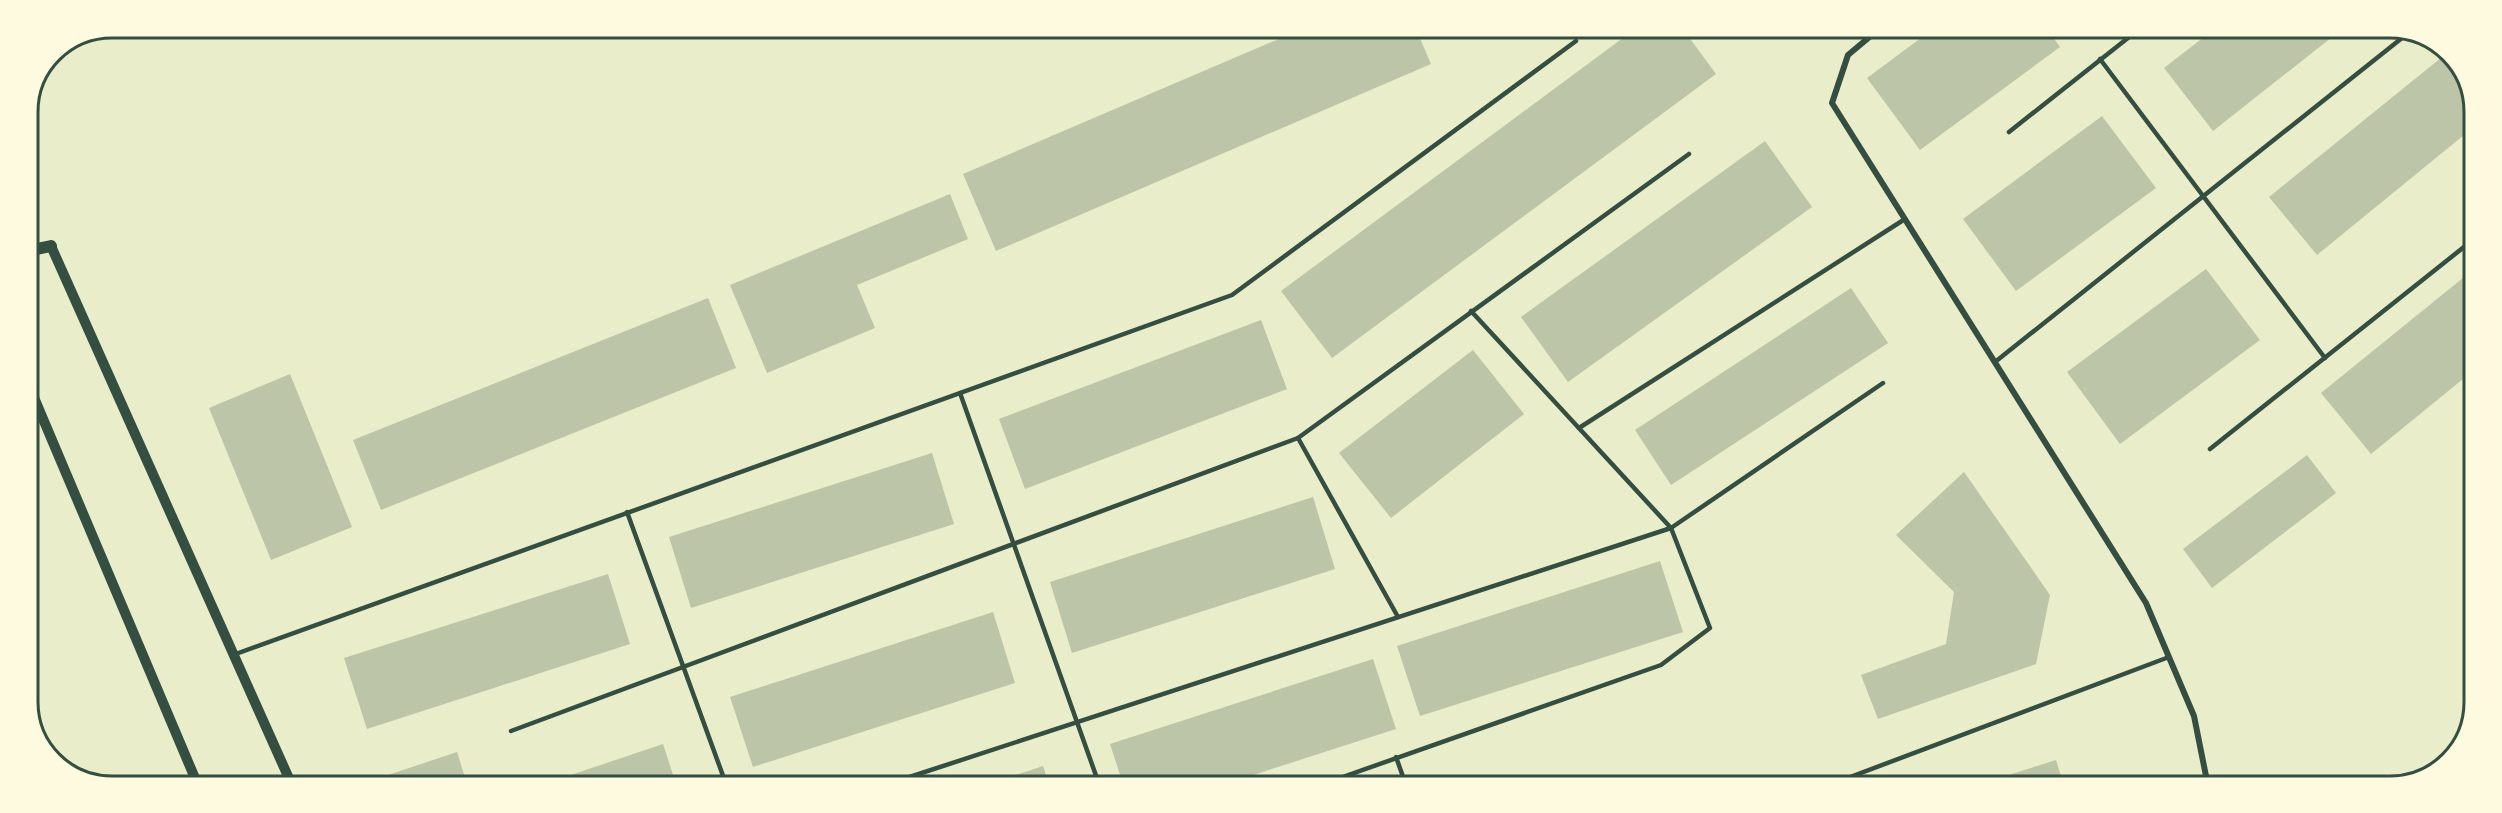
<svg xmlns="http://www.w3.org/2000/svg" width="2502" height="813" font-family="Signika,sans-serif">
<rect width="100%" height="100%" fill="#e9edc9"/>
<g fill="#bcc5a7">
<polygon points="1302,29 1416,29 1431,64 996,251 963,174"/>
<polygon points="1635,29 1683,29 1716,74 1332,358 1281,291"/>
<polygon points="1933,29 2047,29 2060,47 1920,150 1867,78"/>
<polygon points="2213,30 2341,30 2213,131 2164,68"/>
<polygon points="2447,53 2457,60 2475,105 2475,126 2317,255 2269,197"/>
<polygon points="2102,116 2156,188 2016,291 1963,219"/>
<polygon points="1765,141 1812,207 1568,382 1521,317"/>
<polygon points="950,194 968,239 857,285 875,328 767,373 730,285"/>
<polygon points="2206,269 2260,340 2120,444 2067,372"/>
<polygon points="2474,269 2474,370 2371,454 2321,393"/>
<polygon points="1851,288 1888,343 1671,485 1635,430"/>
<polygon points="708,298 736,368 381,510 353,440"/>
<polygon points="1261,320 1287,389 1025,489 999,419"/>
<polygon points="1473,350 1524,414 1391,518 1339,453"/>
<polygon points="290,374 352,527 271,560 209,408"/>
<polygon points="932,453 954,524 691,608 669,537"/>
<polygon points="2307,455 2336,493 2212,588 2183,549"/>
<polygon points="1964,472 2050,595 2036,664 1878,719 1861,675 1946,644 1954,592 1896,535"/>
<polygon points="1313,497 1335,569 1072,653 1050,582"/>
<polygon points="1660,561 1683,632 1420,716 1397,646"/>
<polygon points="608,574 630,644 367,729 344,658"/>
<polygon points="993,612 1015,683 753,767 730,697"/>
<polygon points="1373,659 1396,729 1225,784 1123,784 1110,744"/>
<polygon points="663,744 676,784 547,784 547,783"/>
<polygon points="457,752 467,784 387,783 385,776"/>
<polygon points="2056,760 2064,786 1977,785"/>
<polygon points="1043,766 1049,784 989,784"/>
</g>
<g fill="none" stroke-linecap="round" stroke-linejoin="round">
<g stroke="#344e41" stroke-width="4.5">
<polyline points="2100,59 2325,358"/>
<polyline points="2009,132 2138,30"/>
<polyline points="1995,362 2412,30"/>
<polyline points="960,393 1099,784"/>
<polyline points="1579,428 1905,219"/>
<polyline points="1298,438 1398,617"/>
<polyline points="2210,449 2474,239"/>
<polyline points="627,512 726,784"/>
<polyline points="233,655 1232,295 1576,41"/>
<polyline points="511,731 1298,438 1689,154"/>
<polyline points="1396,757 1406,785"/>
<polyline points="888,784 1671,528 1883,383"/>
<polyline points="1320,785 1661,665 1710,628 1671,528 1471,311"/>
<polyline points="1829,785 2169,657"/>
</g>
<polyline stroke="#344e41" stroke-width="6" points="1879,29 1848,55 1832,103 2146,603 2194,716 2208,786"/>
<g stroke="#344e41" stroke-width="10">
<polyline points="51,246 291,783"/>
<polyline points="27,381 197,783"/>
</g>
<polyline stroke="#344e41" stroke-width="12" points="27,251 51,246"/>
</g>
<path d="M0 0H2502V813H0ZM112 38H2390A74 74 0 0 1 2464 112V702A74 74 0 0 1 2390 776H112A74 74 0 0 1 38 702V112A74 74 0 0 1 112 38Z" fill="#fefae0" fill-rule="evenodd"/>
<path fill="none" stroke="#344e41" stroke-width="3" d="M112 38H2390A74 74 0 0 1 2464 112V702A74 74 0 0 1 2390 776H112A74 74 0 0 1 38 702V112A74 74 0 0 1 112 38Z"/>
</svg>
